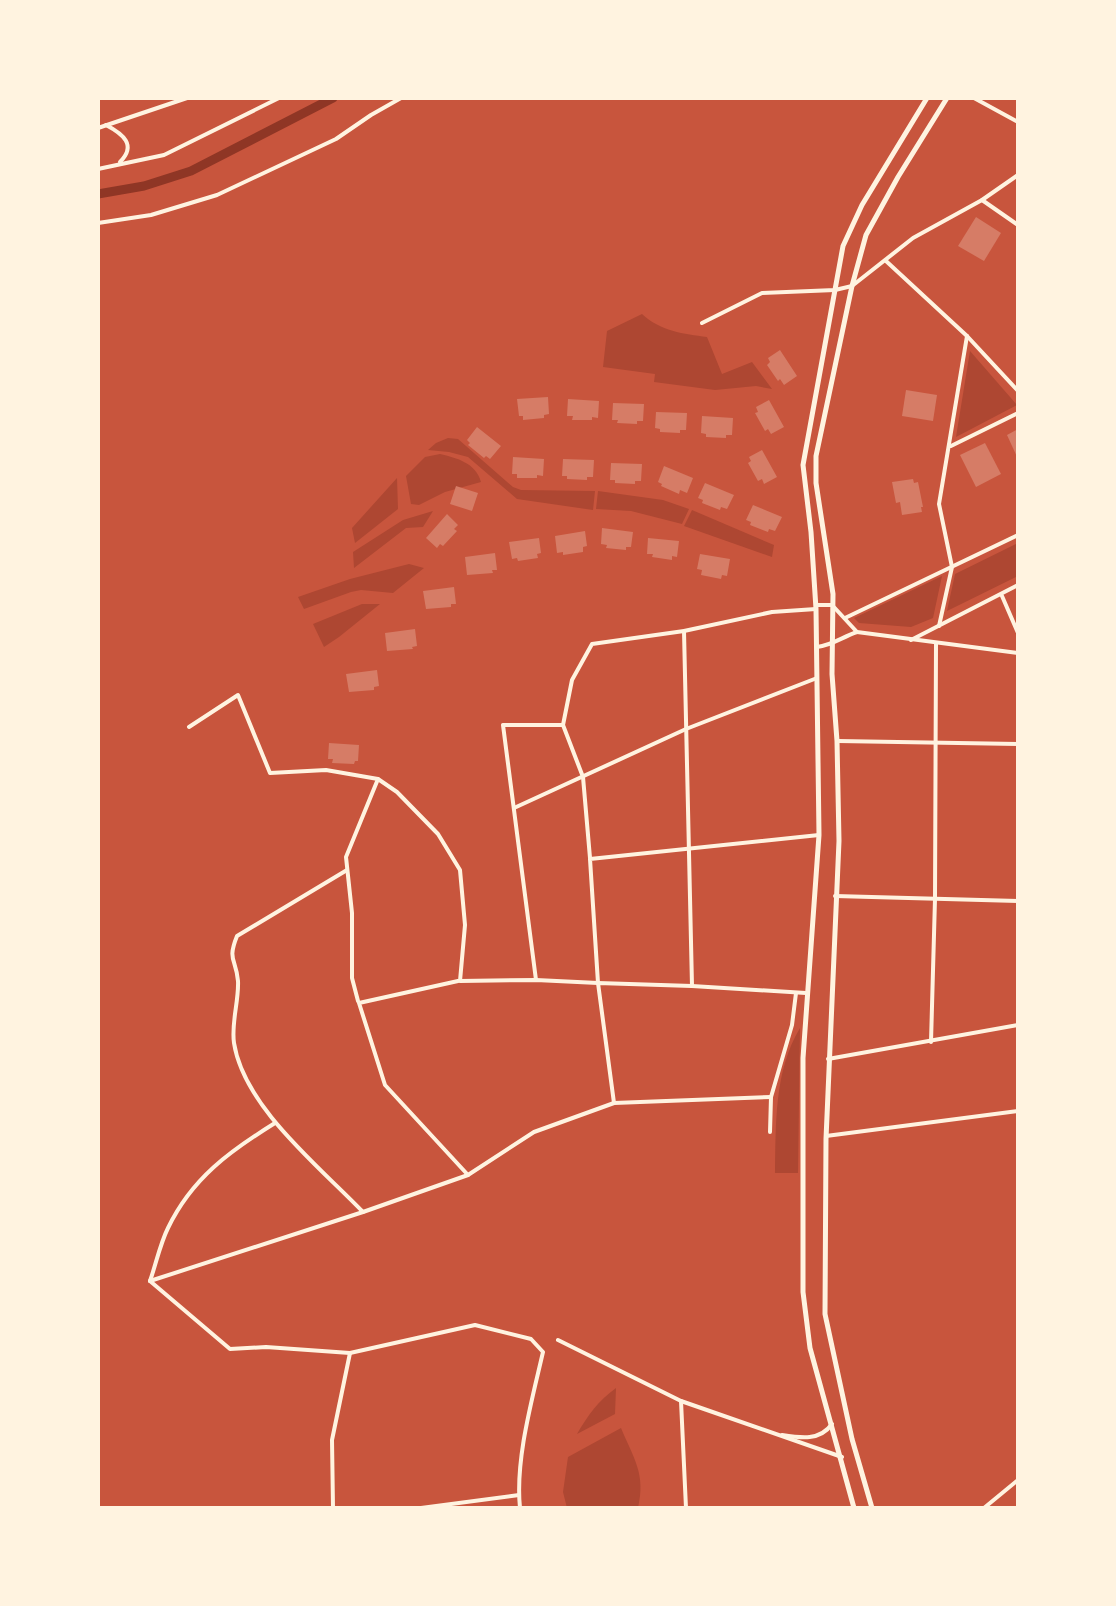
<svg xmlns="http://www.w3.org/2000/svg" width="1116" height="1606" font-family="Quicksand,sans-serif">
<rect width="100%" height="100%" fill="#c8553d"/>
<g fill="#ae4732">
<path d="M642,314C660,331 684,334 707,337L722,374L752,362L772,389L756,386L715,390L654,382L655,374L603,367L607,331Z"/>
<polygon points="970,351 1017,405 956,437"/>
<polygon points="448,438 458,439 513,487 521,490 595,491 593,510 517,499 468,457 449,452 428,450 436,443"/>
<path d="M440,454C457,458 476,463 481,482L445,492L419,505L411,504L406,476L425,457Z"/>
<polygon points="397,478 398,509 355,543 352,528"/>
<polygon points="598,491 663,500 689,509 682,524 631,511 596,509"/>
<polygon points="692,510 774,545 772,557 684,526"/>
<polygon points="433,511 423,527 406,528 354,568 353,552 403,520"/>
<polygon points="1018,543 1018,576 947,611 955,574"/>
<polygon points="409,564 424,568 393,593 361,590 351,592 304,609 298,597 350,579"/>
<polygon points="942,576 933,618 911,627 859,623 854,618"/>
<polygon points="362,604 380,604 339,637 324,647 313,624"/>
<path d="M800,1028L798,1173H775C776,1124 774,1071 800,1028Z"/>
<path d="M616,1388L615,1414L577,1434C588,1415 598,1401 616,1388Z"/>
<path d="M621,1428C634,1459 646,1474 638,1508H567L563,1492L568,1457Z"/>
</g>
<g fill="none" stroke-linecap="round" stroke-linejoin="round">
<polyline stroke="#8f3625" stroke-width="9" points="98,194 144,186 191,171 333,98"/>
</g>
<g fill="#d67c66">
<polygon points="976,217 1001,233 984,261 958,246"/>
<polygon points="780,350 797,376 784,385 780,379 778,381 767,365 770,362 768,358"/>
<polygon points="906,390 937,395 933,421 902,416"/>
<polygon points="548,397 549,414 544,415 544,418 523,420 523,416 519,416 517,399"/>
<polygon points="568,399 599,401 598,418 592,417 592,420 572,420 573,416 567,416"/>
<polygon points="769,400 784,427 771,434 768,429 765,431 755,413 758,412 756,407"/>
<polygon points="613,403 644,404 643,421 637,421 637,424 617,423 618,420 612,420"/>
<polygon points="656,412 687,413 686,430 680,430 680,433 660,432 660,429 655,428"/>
<polygon points="702,416 733,418 732,435 726,435 726,438 706,437 706,434 701,433"/>
<polygon points="477,427 501,446 490,459 486,456 484,458 468,445 470,443 467,440"/>
<polygon points="1018,429 1018,459 1007,435"/>
<polygon points="985,443 1001,474 976,487 960,455"/>
<polygon points="762,450 777,477 764,484 762,479 758,481 748,463 751,461 749,457"/>
<polygon points="513,457 544,459 543,476 537,475 537,478 517,478 517,474 512,474"/>
<polygon points="563,459 594,460 593,477 587,477 587,480 567,479 567,476 562,476"/>
<polygon points="611,463 642,464 641,481 635,481 635,484 615,483 615,480 610,480"/>
<polygon points="664,466 693,478 687,493 680,490 679,494 661,486 662,484 658,482"/>
<polygon points="913,479 914,483 918,482 923,507 921,507 922,512 902,515 900,502 896,503 892,482"/>
<polygon points="705,483 734,495 727,509 721,507 720,510 702,503 703,500 698,498"/>
<polygon points="456,486 478,493 472,511 450,504"/>
<polygon points="753,505 782,517 775,531 769,529 768,532 750,525 751,522 746,520"/>
<polygon points="447,514 458,525 454,529 457,531 443,546 440,544 437,548 426,538"/>
<polygon points="602,528 633,532 631,547 626,547 626,550 606,548 607,545 601,544"/>
<polygon points="585,531 587,546 583,547 583,552 563,555 563,552 557,553 555,536"/>
<polygon points="539,538 541,553 537,554 538,558 518,561 517,558 512,559 509,542"/>
<polygon points="648,538 679,541 677,557 672,556 672,560 652,557 653,554 647,554"/>
<polygon points="495,553 497,570 492,570 493,573 467,575 465,557"/>
<polygon points="700,554 730,559 727,576 722,575 721,579 701,575 702,570 697,569"/>
<polygon points="454,587 456,604 451,604 451,607 426,609 423,591"/>
<polygon points="415,629 417,646 412,647 413,649 387,651 385,633"/>
<polygon points="377,670 379,686 374,687 374,690 349,692 346,674"/>
<polygon points="329,743 359,745 358,761 355,761 354,764 332,763 333,759 328,759"/>
</g>
<g fill="none" stroke-linecap="round" stroke-linejoin="round">
<g stroke="#fff3e0" stroke-width="4">
<polyline points="974,98 1018,122"/>
<path d="M106,125C123,134 137,145 120,162"/>
<polyline points="98,128 187,98"/>
<polyline points="98,169 164,155 279,98"/>
<polyline points="982,200 1018,225"/>
<polyline points="98,223 151,215 217,195 336,139 371,115 401,98"/>
<polyline points="886,261 967,336 1018,391"/>
<polyline points="702,323 762,293 835,290 852,286 913,238 982,200 1018,175"/>
<polyline points="951,446 1018,413"/>
<polyline points="1002,596 1018,633"/>
<polyline points="816,605 832,605 857,632 1018,653"/>
<polyline points="845,618 1018,535"/>
<polyline points="939,626 952,567 939,504 967,336"/>
<polyline points="684,631 692,986"/>
<polyline points="911,640 1018,585"/>
<path d="M817,647C833,645 842,637 857,632"/>
<polyline points="563,725 572,680 592,644 684,631 772,612 816,609"/>
<polyline points="189,727 238,695 270,773 326,770 378,779 397,792 438,834 460,870 465,925 460,981 536,980 598,983 590,859 819,835"/>
<polyline points="838,741 1018,744"/>
<polyline points="514,808 686,729 817,678"/>
<path d="M347,870L237,936C227,961 236,958 238,981C239,1001 231,1023 234,1043C244,1107 320,1167 363,1212L468,1175L534,1132L614,1103L771,1097"/>
<polyline points="835,896 1018,901"/>
<polyline points="536,980 503,725 563,725 583,777 590,858"/>
<polyline points="458,981 359,1003 385,1085 468,1175"/>
<polyline points="358,1001 352,978 352,913 346,857 378,779"/>
<polyline points="931,1042 935,899 936,643"/>
<polyline points="828,1059 1018,1025"/>
<polyline points="614,1103 598,983 692,986 806,993"/>
<polyline points="770,1132 771,1097 792,1025 796,993"/>
<polyline points="826,1136 1018,1111"/>
<path d="M150,1281L230,1349L266,1347L350,1353L475,1325L531,1339L543,1352C532,1400 515,1460 520,1508"/>
<polyline points="150,1281 363,1212"/>
<path d="M150,1281C156,1264 160,1244 168,1228C192,1178 230,1151 275,1123"/>
<polyline points="558,1340 681,1401 842,1457"/>
<polyline points="681,1401 686,1508"/>
<path d="M782,1435C801,1438 820,1441 832,1424"/>
<polyline points="333,1508 332,1440 350,1353"/>
<polyline points="421,1508 519,1495"/>
<polyline points="984,1508 1018,1480"/>
</g>
<g stroke="#fff3e0" stroke-width="5">
<polyline points="854,1508 810,1348 803,1292 803,1058 819,835 816,609 811,532 803,465 843,246 862,205 927,98"/>
<polyline points="872,1508 852,1439 825,1314 826,1139 839,841 837,741 832,674 833,594 816,483 816,456 852,286 866,235 898,177 947,98"/>
</g>
</g>
<rect width="1116" height="1606" fill="none" stroke="#fff3e0" stroke-width="200"/>
</svg>
